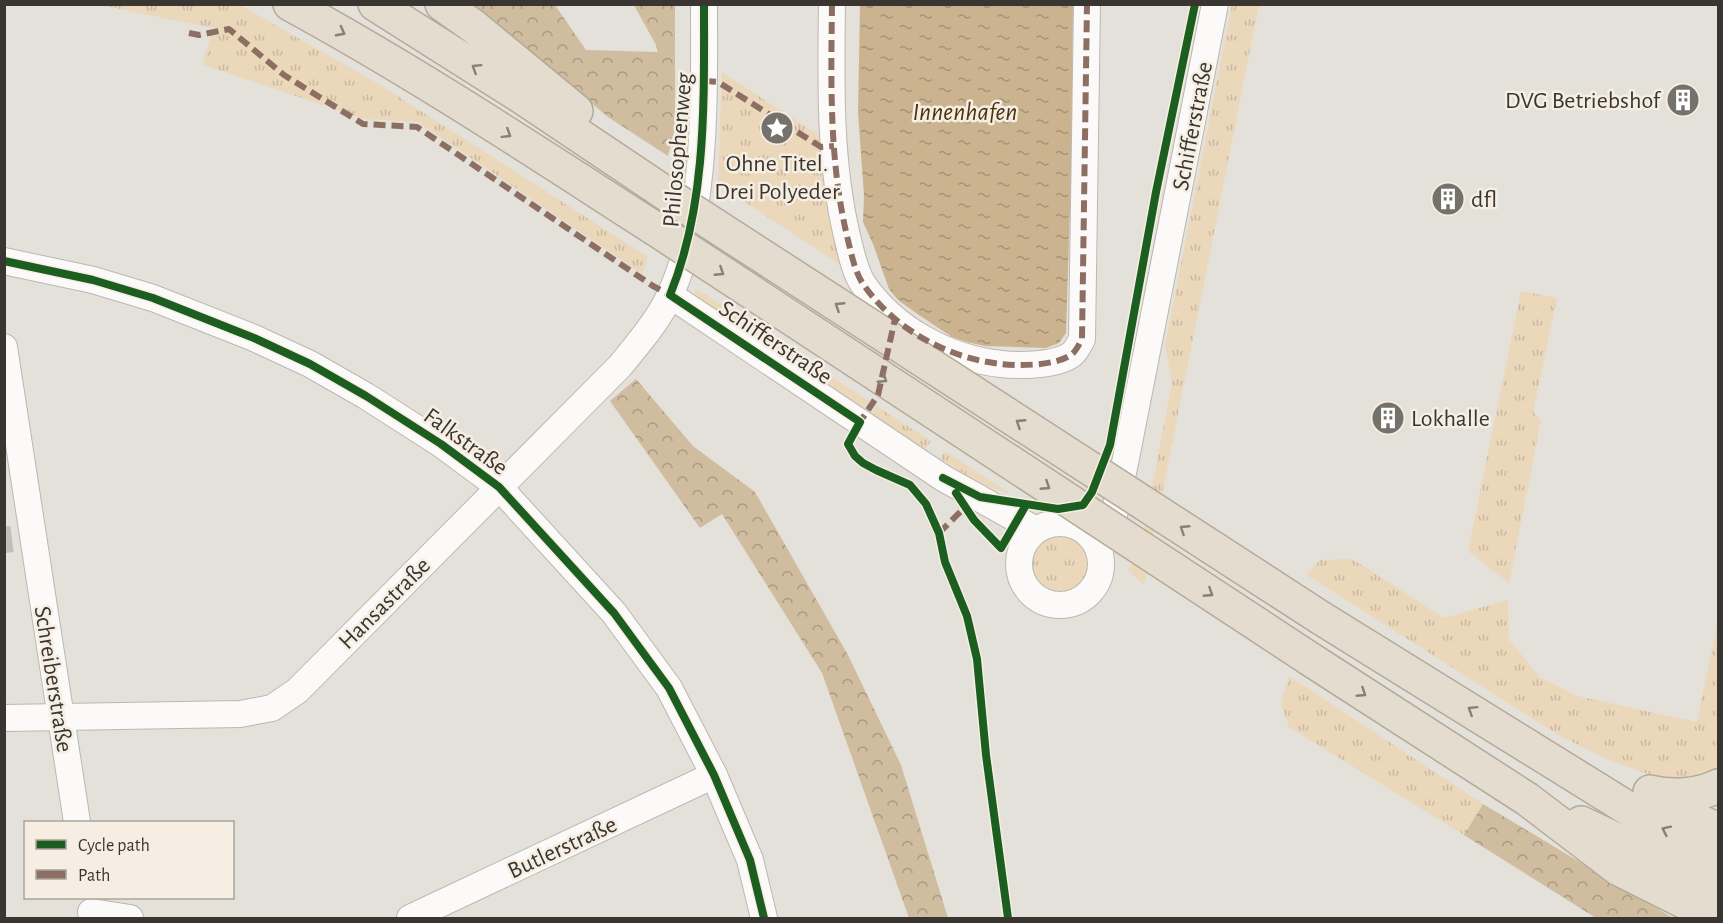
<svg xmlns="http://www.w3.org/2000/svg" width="1723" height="923" font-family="'Alegreya Sans',sans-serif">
<defs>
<pattern id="grass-tufts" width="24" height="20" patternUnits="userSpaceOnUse" patternTransform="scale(1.5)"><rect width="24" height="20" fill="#ebd7ba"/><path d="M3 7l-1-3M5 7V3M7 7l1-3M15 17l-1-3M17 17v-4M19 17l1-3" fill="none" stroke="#cab9a0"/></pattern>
<pattern id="forest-crowns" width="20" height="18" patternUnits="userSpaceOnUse" patternTransform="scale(1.5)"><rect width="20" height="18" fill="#d0bda0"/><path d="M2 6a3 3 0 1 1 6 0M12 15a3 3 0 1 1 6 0" fill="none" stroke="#aa9a83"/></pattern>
<pattern id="water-ripples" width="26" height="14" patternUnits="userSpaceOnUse" patternTransform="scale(1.5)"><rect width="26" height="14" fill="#cbb390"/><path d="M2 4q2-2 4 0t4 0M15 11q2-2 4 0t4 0" fill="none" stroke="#a69276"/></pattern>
</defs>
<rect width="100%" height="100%" fill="#e4e0da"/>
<g fill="url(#grass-tufts)">
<polygon points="101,5 240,5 382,86 648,257 642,274 418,122 364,119 203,65 213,28"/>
<polygon points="1232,5 1259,5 1144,585 1128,570 1135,560 1142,540 1172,382 1165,346"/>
<polygon points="722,72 823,138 851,272 718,184"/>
<polygon points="695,288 869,401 863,408 699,301 695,295"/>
<polygon points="1521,291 1557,298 1533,412 1541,420 1509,583 1468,551"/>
<polygon points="876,406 931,441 925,449 871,414"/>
<polygon points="945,451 1011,494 980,484 940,458"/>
<circle cx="1060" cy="565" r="30"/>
<polygon points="1352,559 1444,618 1508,600 1509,640 1540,677 1577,696 1697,722 1718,620 1718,773 1687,783 1653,776 1609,760 1558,735 1307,575 1320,560"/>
<polygon points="1289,676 1483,804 1464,835 1289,727 1281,703"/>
</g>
<g fill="url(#forest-crowns)">
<polygon points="473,5 555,5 586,50 658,52 656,45 634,5 675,5 675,128 668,156 608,117"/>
<polygon points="636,379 693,446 755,492 848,655 901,765 948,918 909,918 822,673 722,514 700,528 610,401"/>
<polygon points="1483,804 1673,918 1596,918 1464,835"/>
</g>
<polygon fill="url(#water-ripples)" points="860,5 1073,5 1071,176 1066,333 1059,343 1046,348 985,346 967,342 952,337 919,315 898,300 889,289 873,244 863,222 864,196 858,112"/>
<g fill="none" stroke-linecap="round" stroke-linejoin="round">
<polyline stroke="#c2beb8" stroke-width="26" stroke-dasharray="26 13" stroke-linecap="butt" points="4,540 12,539"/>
<g stroke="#bbb8b3" stroke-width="28">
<g id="minor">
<path d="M832,4C831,82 829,160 847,236C851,252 854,270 863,284C894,329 947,358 1001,364C1019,366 1057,366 1072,354C1077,350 1079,344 1082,339L1087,4"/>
<polyline points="4,261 93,280 153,298 254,338 310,364 366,396 441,444 499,487 614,613 669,688 714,775 750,860 764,918"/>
<polyline points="670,295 943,478 1036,530"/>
<polyline points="4,347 77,822"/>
<circle cx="1060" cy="564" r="41"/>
<polyline points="1099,550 1112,524 1126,458 1215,4"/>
<path d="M4,718L240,714L272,708L297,691L620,366C636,346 654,326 666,303C708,223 704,94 704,4"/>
<polyline points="91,912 130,918"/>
<polyline points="410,918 714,775"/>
</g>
</g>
<g stroke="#b4aa9a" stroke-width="36">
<g id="highway">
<path d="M290,4C415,72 534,151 654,228"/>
<polyline points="375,4 525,99 668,195"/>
<polyline points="442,4 473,26 576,111"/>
<polyline points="1321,618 1645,819 1718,856"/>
<polyline points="1313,661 1527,799 1619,869 1717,918"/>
<path d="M1650,792C1672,797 1698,796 1718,786"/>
<polyline points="1652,799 1718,830"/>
<polyline points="1581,823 1718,888"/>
</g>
</g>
<use href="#minor" stroke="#fbfaf9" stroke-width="26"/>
<use href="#highway" stroke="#e4dcce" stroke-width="33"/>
<g stroke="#b4aa9a" stroke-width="36" stroke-linecap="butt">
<g id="highway-bridge">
<polyline points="668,195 1321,618"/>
<polyline points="654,228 1313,661"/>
</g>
</g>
<use href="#highway-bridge" stroke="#e4dcce" stroke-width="33"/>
<g stroke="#8d6e63" stroke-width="6" stroke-dasharray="12 6" stroke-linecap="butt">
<path d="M832,4C831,82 829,160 847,236C851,252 854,270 863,284C894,329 947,358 1001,364C1019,366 1057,366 1072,354C1077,350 1079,344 1082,339L1087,4"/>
<polyline points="189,33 199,35 229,29 284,75 363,124 417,127 653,286 670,295"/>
<polyline points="704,81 718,82 821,147 834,146"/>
<polyline points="858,425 878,395 895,319"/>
<polyline points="939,533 962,510"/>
</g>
<g stroke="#f7eee3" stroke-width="11">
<g id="cycleway">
<path d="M704,4C704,101 707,204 670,295L860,422L848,444L855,456L863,463L876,470L910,485L926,504L939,533L945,562L967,616L977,659L986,755L1008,918"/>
<polyline points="4,261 93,280 153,298 254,338 310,364 366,396 441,444 499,487 614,613 669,688 714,775 750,860 764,918"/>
<polyline points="943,478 980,497 1058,509 1083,505 1092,492 1110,445 1156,192 1195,4"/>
<polyline points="956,493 974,520 1001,548 1026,505"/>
</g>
</g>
<use href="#cycleway" stroke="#1b5e20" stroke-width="8"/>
</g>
<defs><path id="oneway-chevron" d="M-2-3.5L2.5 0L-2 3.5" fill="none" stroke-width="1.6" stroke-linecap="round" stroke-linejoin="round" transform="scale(1.5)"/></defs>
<g stroke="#868178">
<use href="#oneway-chevron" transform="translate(341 32) rotate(28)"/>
<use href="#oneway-chevron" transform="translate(476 68) rotate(-148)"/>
<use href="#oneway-chevron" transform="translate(507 134) rotate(32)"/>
<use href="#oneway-chevron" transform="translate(720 272) rotate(33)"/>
<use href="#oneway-chevron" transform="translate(839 306) rotate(-147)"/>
<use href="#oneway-chevron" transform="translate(883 379) rotate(33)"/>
<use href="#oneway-chevron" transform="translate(1020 423) rotate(-147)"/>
<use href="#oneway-chevron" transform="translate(1046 486) rotate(33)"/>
<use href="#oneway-chevron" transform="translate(1184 529) rotate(-147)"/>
<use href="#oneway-chevron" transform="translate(1209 593) rotate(33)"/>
<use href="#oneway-chevron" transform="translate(1362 693) rotate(33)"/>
<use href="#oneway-chevron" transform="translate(1472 710) rotate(-148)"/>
<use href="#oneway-chevron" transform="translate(1666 830) rotate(-154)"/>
</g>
<defs>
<g id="building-disc" transform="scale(1.725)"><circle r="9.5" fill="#75726c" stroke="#f7eee3"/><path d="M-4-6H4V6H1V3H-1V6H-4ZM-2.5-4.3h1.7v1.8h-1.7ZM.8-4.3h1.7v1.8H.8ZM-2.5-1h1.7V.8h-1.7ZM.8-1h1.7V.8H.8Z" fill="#fff"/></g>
<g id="sight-disc" transform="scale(1.725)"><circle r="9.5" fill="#75726c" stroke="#f7eee3"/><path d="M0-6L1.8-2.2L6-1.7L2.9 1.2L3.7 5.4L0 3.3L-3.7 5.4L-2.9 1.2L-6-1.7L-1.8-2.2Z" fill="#fff"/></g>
</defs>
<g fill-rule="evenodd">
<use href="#building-disc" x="1683" y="100"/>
<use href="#sight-disc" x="777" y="128"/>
<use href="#building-disc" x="1448" y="199"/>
<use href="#building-disc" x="1388" y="418"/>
</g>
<g text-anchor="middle" stroke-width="5" stroke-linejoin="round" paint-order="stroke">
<g font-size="24" fill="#393631" stroke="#f7eee3" text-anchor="start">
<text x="1660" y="108" text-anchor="end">DVG Betriebshof</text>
<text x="777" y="171" text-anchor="middle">Ohne Titel.<tspan x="777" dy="28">Drei Polyeder</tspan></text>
<text x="1471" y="207">dfl</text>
<text x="1411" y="426">Lokhalle</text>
</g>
<g font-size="24" fill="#393631" stroke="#f7eee3">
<text transform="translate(1192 126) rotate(-79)" y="8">Schifferstraße</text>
<text transform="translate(677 150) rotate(-85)" y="8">Philosophenweg</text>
<text transform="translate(776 342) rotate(34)" y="8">Schifferstraße</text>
<text transform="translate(466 441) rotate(36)" y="8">Falkstraße</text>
<text transform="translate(384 603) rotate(-45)" y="8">Hansastraße</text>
<text transform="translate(54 679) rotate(81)" y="8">Schreiberstraße</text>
<text transform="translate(562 847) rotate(-25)" y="8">Butlerstraße</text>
</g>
<g font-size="26" font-style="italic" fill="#4b340d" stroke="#f7eee3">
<text x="965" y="120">Innenhafen</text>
</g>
</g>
<rect width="1723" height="923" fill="none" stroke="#393631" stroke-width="12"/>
<rect x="24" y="821" width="210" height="78" fill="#f7eee3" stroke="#aba49c" stroke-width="1.5"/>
<rect x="36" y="840" width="30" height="9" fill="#1b5e20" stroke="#aba49c" stroke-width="1.5"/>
<text x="78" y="851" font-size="18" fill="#393631">Cycle path</text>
<rect x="36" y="870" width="30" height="9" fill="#8d6e63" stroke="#aba49c" stroke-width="1.5"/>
<text x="78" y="881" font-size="18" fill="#393631">Path</text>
</svg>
